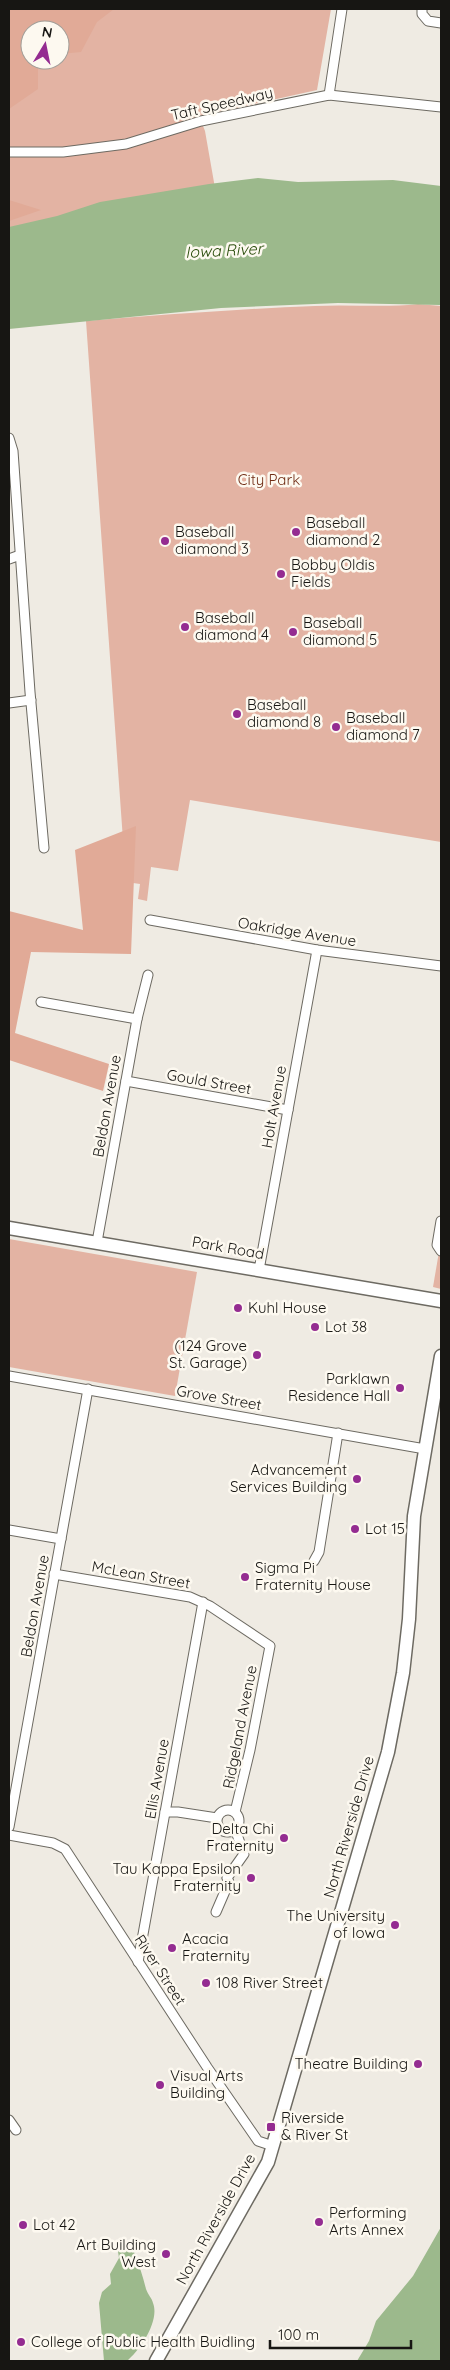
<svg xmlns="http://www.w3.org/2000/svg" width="450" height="2370" font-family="Quicksand,sans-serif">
<rect width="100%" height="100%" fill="#efebe3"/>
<g fill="#e3b3a3" fill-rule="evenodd">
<path d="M9,9H331L317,90L199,116L205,131L215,188L9,232ZM30,30H60V60H30Z"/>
<path d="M418,304L441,306V842L190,800L178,871L151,867L147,901L138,899L140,884L126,882L86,321C162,315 238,309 315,306C350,304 384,308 418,304Z"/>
<polygon points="9,1239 197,1272 175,1396 9,1367"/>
<polygon points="441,1240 441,1289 433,1287"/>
</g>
<g fill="#e1aa97">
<polygon points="9,9 114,9 97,22 81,52 60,54 60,30 30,30 30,60 46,60 38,68 38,89 9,109"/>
<polygon points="9,200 41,210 9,221"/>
<polygon points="136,826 131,954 31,952 15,1033 109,1064 103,1091 9,1060 9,911 83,930 75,850"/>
</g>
<g fill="#9cb98c">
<polygon points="258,178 298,182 393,180 441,186 441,305 338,303 221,308 9,329 9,227 57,216 100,202 209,184"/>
<polygon points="441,2227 441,2361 357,2361 369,2341 376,2321 413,2276"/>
<path d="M117,2245L134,2252C139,2264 143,2277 146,2289C148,2295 152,2298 153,2303C160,2321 140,2350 127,2361H104L99,2303L102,2292L111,2284L110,2274L119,2258Z"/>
</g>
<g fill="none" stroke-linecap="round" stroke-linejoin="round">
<g stroke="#6d6a62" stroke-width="11">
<g id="street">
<polyline points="422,9 422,14 428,21 441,23"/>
<polyline points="329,95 342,9"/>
<polyline points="9,152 63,152 126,144 201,121 329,95 441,107"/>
<polyline points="9,438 13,451 30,692 44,848"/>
<polyline points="9,559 20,555"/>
<polyline points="9,703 31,700"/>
<polyline points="150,920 317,950 441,966"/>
<polyline points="41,1002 137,1019"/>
<polyline points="126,1081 288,1110"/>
<polyline points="441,1221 437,1245 441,1251"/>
<polyline points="97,1242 137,1019 148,975"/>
<polyline points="259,1270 317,950"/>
<polyline points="9,1376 425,1449"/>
<polyline points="9,1530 61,1539"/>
<polyline points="314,1561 319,1552 338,1433"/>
<polyline points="54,1574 190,1597 210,1606 270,1646 250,1750 235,1812"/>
<circle cx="228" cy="1821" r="11"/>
<polyline points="165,1812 178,1812 217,1818"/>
<polyline points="9,1827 88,1389"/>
<polyline points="9,1835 53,1843 65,1849 207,2067 258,2141 273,2146"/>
<polyline points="216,1912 229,1882 227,1878 244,1854 235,1829"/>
<polyline points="138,1962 203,1602"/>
<polyline points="9,2120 16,2130"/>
</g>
</g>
<g stroke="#6d6a62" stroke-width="15">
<g id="secondary">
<polyline points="9,1228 441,1301"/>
<polyline points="156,2361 268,2162 388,1752 403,1673 409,1619 414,1516 441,1356"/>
</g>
</g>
<use href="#street" stroke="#fff" stroke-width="9"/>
<use href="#secondary" stroke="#fff" stroke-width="12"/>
</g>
<g fill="#942c91" stroke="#fdf9f0" stroke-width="2">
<circle cx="296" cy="532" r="5"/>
<circle cx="165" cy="541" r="5"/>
<circle cx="281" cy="574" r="5"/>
<circle cx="185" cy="627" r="5"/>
<circle cx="293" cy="632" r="5"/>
<circle cx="237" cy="714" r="5"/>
<circle cx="336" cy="727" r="5"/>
<circle cx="238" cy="1308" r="5"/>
<circle cx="315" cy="1327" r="5"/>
<circle cx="257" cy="1355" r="5"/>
<circle cx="400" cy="1388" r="5"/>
<circle cx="357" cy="1479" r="5"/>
<circle cx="355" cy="1529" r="5"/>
<circle cx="245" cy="1577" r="5"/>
<circle cx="284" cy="1838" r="5"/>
<circle cx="251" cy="1878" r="5"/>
<circle cx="395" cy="1925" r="5"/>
<circle cx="172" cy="1948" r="5"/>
<circle cx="206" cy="1983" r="5"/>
<circle cx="418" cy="2064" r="5"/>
<circle cx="160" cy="2085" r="5"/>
<rect x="266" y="2122" width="10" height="10" rx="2.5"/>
<circle cx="319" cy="2222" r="5"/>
<circle cx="23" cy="2225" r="5"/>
<circle cx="166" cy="2254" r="5"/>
<circle cx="21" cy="2342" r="5"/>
</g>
<g text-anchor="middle" stroke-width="5" stroke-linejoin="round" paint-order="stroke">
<g font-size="15" fill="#171613" stroke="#fdf9f0">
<text transform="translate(222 104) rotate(-13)" y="5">Taft Speedway</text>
<text transform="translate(297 932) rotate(9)" y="5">Oakridge Avenue</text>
<text transform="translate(209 1082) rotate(10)" y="5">Gould Street</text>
<text transform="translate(107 1106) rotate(-80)" y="5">Beldon Avenue</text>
<text transform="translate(274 1107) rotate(-80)" y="5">Holt Avenue</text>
<text transform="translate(228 1248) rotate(10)" y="5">Park Road</text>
<text transform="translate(219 1398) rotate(10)" y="5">Grove Street</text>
<text transform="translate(141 1575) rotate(10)" y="5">McLean Street</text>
<text transform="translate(35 1606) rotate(-80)" y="5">Beldon Avenue</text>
<text transform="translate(240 1727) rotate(-79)" y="5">Ridgeland Avenue</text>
<text transform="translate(157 1779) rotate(-80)" y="5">Ellis Avenue</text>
<text transform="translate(349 1827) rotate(-74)" y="5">North Riverside Drive</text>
<text transform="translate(160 1970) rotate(57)" y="5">River Street</text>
<text transform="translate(216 2219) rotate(-61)" y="5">North Riverside Drive</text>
</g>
<g font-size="15" fill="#712e16" stroke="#fdf9f0">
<text x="269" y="485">City Park</text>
</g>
<g font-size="15" fill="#171613" stroke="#fdf9f0" text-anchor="start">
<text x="306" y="528">Baseball<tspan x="306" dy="17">diamond 2</tspan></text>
<text x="175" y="537">Baseball<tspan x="175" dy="17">diamond 3</tspan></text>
<text x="291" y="570">Bobby Oldis<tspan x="291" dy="17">Fields</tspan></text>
<text x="195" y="623">Baseball<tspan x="195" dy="17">diamond 4</tspan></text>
<text x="303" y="628">Baseball<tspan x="303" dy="17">diamond 5</tspan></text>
<text x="247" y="710">Baseball<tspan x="247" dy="17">diamond 8</tspan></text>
<text x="346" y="723">Baseball<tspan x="346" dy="17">diamond 7</tspan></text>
<text x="248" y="1313">Kuhl House</text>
<text x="325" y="1332">Lot 38</text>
<text x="247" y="1351" text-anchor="end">(124 Grove<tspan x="247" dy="17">St. Garage)</tspan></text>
<text x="390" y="1384" text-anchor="end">Parklawn<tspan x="390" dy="17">Residence Hall</tspan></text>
<text x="347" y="1475" text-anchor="end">Advancement<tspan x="347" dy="17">Services Building</tspan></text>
<text x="365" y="1534">Lot 15</text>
<text x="255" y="1573">Sigma Pi<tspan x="255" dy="17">Fraternity House</tspan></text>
<text x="274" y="1834" text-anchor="end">Delta Chi<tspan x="274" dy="17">Fraternity</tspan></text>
<text x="241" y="1874" text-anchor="end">Tau Kappa Epsilon<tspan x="241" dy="17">Fraternity</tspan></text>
<text x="385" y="1921" text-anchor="end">The University<tspan x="385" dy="17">of Iowa</tspan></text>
<text x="182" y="1944">Acacia<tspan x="182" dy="17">Fraternity</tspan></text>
<text x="216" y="1988">108 River Street</text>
<text x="408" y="2069" text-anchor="end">Theatre Building</text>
<text x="170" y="2081">Visual Arts<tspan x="170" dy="17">Building</tspan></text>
<text x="281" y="2123">Riverside<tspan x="281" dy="17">&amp; River St</tspan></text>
<text x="329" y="2218">Performing<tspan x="329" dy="17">Arts Annex</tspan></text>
<text x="33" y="2230">Lot 42</text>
<text x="156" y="2250" text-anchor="end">Art Building<tspan x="156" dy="17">West</tspan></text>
<text x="31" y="2347">College of Public Health Buidling</text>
</g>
<g font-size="16" font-style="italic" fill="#294d0b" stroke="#fdf9f0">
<text transform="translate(224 250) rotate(-3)" y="6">Iowa River</text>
</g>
</g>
<rect width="450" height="2370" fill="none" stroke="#171613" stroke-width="20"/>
<g transform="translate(45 45) rotate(10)"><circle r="24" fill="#fdf9f0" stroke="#a19e98"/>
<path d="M0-4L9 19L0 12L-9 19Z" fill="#942c91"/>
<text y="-8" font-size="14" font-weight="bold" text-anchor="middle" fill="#171613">N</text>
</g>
<path d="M270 2340v8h141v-8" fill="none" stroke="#171613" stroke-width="2.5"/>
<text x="278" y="2340" font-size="15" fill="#171613" stroke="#fdf9f0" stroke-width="4" paint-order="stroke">100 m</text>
</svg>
